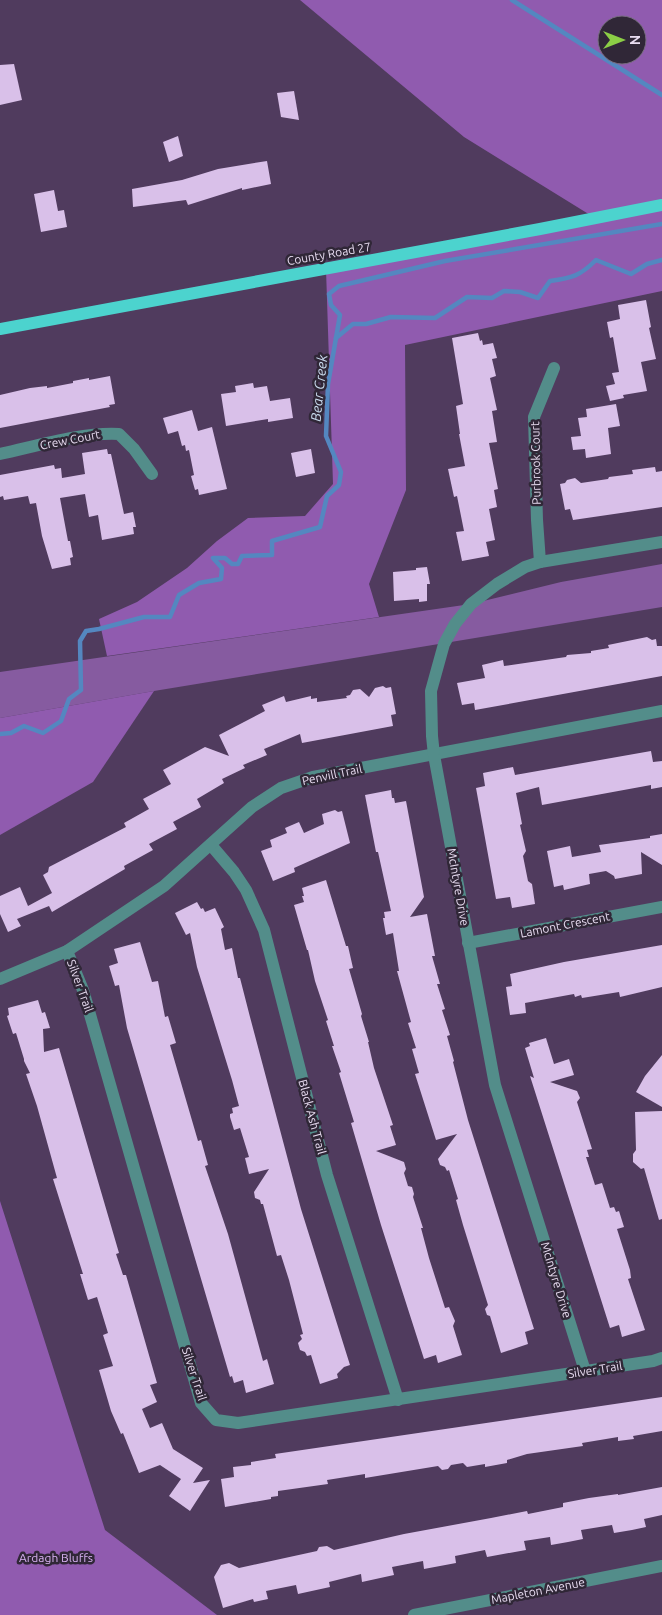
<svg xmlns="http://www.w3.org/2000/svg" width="662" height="1615" font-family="Ubuntu,sans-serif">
<rect width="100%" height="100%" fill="#503b5e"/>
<polygon fill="#865ba0" points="662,564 662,607 154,691 0,718 0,672 471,604 561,582"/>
<g fill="#905baf" fill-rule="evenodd">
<path d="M300,0H662V291L405,345L406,490L369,584L379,617L107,656L99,619L137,602L187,568L217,541L248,518L305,516L333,484L326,269L595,218L464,137ZM607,25H637V55H607Z"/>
<polygon points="154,691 93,782 0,835 0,718"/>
<polygon points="0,1201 105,1530 217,1615 0,1615"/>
</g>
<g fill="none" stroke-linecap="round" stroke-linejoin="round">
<g stroke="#5487c0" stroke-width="4.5">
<polyline points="512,0 662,95"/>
<path d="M336,338L353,324H366L391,317L435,318L467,297L492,298L504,291L520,292L538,298L550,281C572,278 580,276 596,260L631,274L647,264L662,260"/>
<polyline points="0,734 11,733 24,726 43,733 61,721 69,699 81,690 80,641 86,631 99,629 144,617 170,617 179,595 199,583 221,579 222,568 213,558 225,558 232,564 238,564 242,556 272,555 272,541 320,527 327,496 339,485 341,472 326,436 328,384 340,315 331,305 329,294 339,286 445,261 662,224"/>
</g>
</g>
<g fill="#d9c0e9">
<polygon points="14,64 22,100 0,105 0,65"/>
<polygon points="294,91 299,120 281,117 277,93"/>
<polygon points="178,136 183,156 169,162 163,142"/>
<polygon points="267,161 271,184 242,190 242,188 188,205 186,200 133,207 132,189 182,180 218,169"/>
<polygon points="54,190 58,211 64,210 67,227 41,232 34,194"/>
<polygon points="646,300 651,327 649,328 656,359 641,362 647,391 623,395 624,398 610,401 606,386 615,384 612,373 619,372 613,337 610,338 607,322 620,319 618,305"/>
<polygon points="478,333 480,341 482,340 483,345 493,343 497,358 492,359 496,376 490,378 497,410 492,411 497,442 489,443 498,489 494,490 497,507 489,509 495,540 486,542 489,556 462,561 456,532 464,531 457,496 454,497 448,469 465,466 459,434 460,434 456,406 463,404 452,338"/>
<polygon points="110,376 115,404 109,405 110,407 0,428 0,395 30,388 47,386 47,388 73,383 73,381 89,378 89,380"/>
<polygon points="253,383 254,388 267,386 270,401 290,398 293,418 268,422 268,419 226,426 221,394 236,392 235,386"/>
<polygon points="616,404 620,426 608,428 611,454 586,458 585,449 573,450 571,437 581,436 578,418 587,417 586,409"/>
<polygon points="192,410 198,431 212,427 227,489 199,495 198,489 195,490 191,476 194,475 189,450 186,451 185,445 182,446 178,431 168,434 163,418"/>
<polygon points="107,449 108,454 111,454 124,514 133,512 136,527 133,527 134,534 102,540 98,515 89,517 85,494 60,498 68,541 70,541 73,557 70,558 71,565 52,569 42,536 36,503 30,504 28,496 4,500 3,496 0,497 0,475 54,465 55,469 61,468 62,478 85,474 82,453"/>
<polygon points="311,449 315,473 296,477 291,453"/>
<polygon points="655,467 656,472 662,471 662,507 573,520 570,509 565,510 560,484 565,483 567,480 575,478 581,483 608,479 609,477 633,474 632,470"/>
<polygon points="427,567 430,584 427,584 427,601 419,602 419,599 394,601 393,572 416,570 416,568"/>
<polygon points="647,637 652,640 656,639 657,646 662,646 662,676 475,710 474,703 462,705 457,683 485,678 482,665 503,660 504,666 559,658 566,657 567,655 591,653 591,651 609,648 608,645"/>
<polygon points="383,686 386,688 391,687 396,714 391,715 393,726 302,743 300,734 264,749 267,755 243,765 245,768 222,779 224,783 197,799 201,807 173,822 177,829 149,844 153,850 124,866 125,869 52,912 49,906 17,919 21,926 8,932 0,914 0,896 20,887 28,906 52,893 43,875 48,872 49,867 126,827 124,823 149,809 143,799 171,784 163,770 205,747 229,756 219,735 265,711 262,705 284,696 286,702 311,696 311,699 317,698 317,702 347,698 346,696 350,695 353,690 360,689 369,697 375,688"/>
<polygon points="651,751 653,762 662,761 662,787 651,789 651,785 542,805 539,787 516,793 522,824 520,825 526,851 523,856 528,881 532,884 535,904 512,908 510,897 496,899 476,788 485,786 483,773 513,767 515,775"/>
<polygon points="391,790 392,798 394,798 395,803 406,801 424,897 410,917 427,914 435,956 432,956 440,984 437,984 445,1009 442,1010 450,1035 447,1036 454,1061 453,1062 468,1120 534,1329 525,1332 528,1344 501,1353 490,1316 487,1315 485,1309 488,1305 463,1225 456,1200 458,1199 449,1170 447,1171 445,1167 440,1165 438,1159 457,1134 436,1140 415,1074 419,1073 412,1049 416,1048 408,1023 411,1022 397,971 399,971 393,933 386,935 383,918 385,918 384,912 391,911 378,852 376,852 365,795"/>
<polygon points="335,810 338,812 342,811 350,843 294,868 295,872 273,881 261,851 272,847 270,840 287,833 285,828 299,822 304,833 324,824 322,814"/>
<polygon points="662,834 662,865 641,852 642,874 615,879 614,876 606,871 589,874 590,884 564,890 563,885 554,887 547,851 570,846 572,857 601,852 599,845 650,838 650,836"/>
<polygon points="326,880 346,946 348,946 353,968 349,969 362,1014 361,1016 369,1042 368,1042 374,1068 393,1125 390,1126 396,1145 376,1151 404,1162 406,1169 404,1173 408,1186 412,1187 414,1194 413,1197 423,1228 421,1228 429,1258 445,1308 449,1307 455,1321 453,1326 462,1355 438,1363 436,1355 424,1359 381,1225 351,1123 354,1122 339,1073 341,1072 332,1046 334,1046 326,1021 328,1020 315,981 308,950 307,950 294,905 304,902 302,896 304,896 302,888"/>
<polygon points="197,902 201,909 203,908 205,912 215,908 224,927 221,929 225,950 232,948 238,978 240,978 250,1017 301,1209 350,1365 344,1367 337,1374 338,1378 320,1384 311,1355 307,1356 305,1352 300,1350 298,1343 302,1339 300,1335 303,1334 289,1280 281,1255 277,1256 263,1204 261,1204 260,1200 255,1198 254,1192 269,1169 249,1174 245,1158 249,1157 240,1128 234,1130 230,1117 230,1114 233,1113 232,1108 239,1106 232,1080 197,967 190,933 186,935 175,913"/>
<polygon points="140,942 152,982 158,981 165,1017 168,1016 176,1043 170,1045 198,1141 201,1140 208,1165 205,1166 228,1234 263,1361 267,1359 274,1384 246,1393 243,1380 234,1383 232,1376 230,1377 127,1028 119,985 115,986 109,966 118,963 114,949"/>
<polygon points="662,945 662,987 620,997 619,992 582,998 581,995 575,997 574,994 541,1000 525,1003 526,1013 510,1015 506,987 512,986 510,974 564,962"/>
<polygon points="38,1000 42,1013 45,1012 50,1028 43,1029 44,1052 59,1048 119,1253 116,1254 123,1275 126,1275 157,1383 150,1385 157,1402 142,1409 150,1428 162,1423 173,1449 203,1468 193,1483 210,1480 190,1511 169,1496 181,1479 160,1465 139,1473 123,1433 121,1434 111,1411 99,1370 113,1366 103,1335 108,1333 97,1297 88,1300 80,1274 83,1274 53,1179 57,1178 37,1106 26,1074 30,1073 24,1061 24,1059 16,1033 13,1034 7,1016 9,1015 8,1008"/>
<polygon points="546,1038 554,1064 569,1059 574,1075 550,1082 577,1091 580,1098 577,1102 592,1149 587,1150 589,1157 586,1157 595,1185 602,1183 610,1208 614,1207 616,1212 619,1211 624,1227 617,1229 630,1270 631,1278 628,1279 645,1330 622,1337 619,1325 610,1328 530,1076 534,1078 525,1048 530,1046 529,1043"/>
<polygon points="662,1055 662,1107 636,1092 645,1076"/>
<polygon points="662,1111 662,1219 659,1220 644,1168 641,1169 633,1162 633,1154 636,1150 635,1112"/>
<polygon points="662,1397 662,1431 633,1436 634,1439 618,1441 618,1437 582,1443 583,1446 527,1454 507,1460 507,1463 485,1467 485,1464 467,1467 463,1463 451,1465 448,1469 442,1470 438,1466 365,1478 365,1474 327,1480 328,1484 278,1491 278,1496 271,1497 271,1499 225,1507 221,1479 234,1477 233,1467 251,1465 251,1462 276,1458 275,1454"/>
<polygon points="662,1487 662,1515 644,1519 646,1527 632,1530 614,1533 612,1525 581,1530 583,1539 568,1542 551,1545 550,1537 524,1541 526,1550 487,1557 485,1550 455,1556 456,1563 424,1569 423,1561 392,1567 394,1575 362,1582 361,1574 329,1582 330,1587 298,1594 296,1585 266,1591 268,1599 254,1602 253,1599 223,1608 214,1577 221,1565 229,1563 239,1568 317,1551 319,1547 327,1546 334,1550 404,1534 491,1518 527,1511 528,1514 563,1507 563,1503 589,1498 618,1494 618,1495"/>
</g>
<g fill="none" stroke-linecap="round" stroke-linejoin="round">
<g stroke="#538d8a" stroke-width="12">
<path d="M0,454C37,446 81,432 119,434L134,449L152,474"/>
<polyline points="540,562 537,520 534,417 554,368"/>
<polyline points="211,845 234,872 246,890 264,930 327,1175 398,1400"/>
<polyline points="468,943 662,907"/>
<polyline points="67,951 83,990 201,1403 216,1420 238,1423 653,1361 662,1358"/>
<polyline points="0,979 67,951 164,886 252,807 281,788 313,777 662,711"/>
<polyline points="585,1371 495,1085 434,755 432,736 431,691 444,644 455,624 471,604 497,584 525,567 540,562 662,542"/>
<polyline points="414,1615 662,1566"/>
</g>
<polyline stroke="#4cd3ce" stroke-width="12" points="0,329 540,229 662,205"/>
</g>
<g text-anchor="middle" stroke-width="5" stroke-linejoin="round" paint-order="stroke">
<g font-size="12" fill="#e7dbf0" stroke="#302737">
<text transform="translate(329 254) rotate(-10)" y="4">County Road 27</text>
<text transform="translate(70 440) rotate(-11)" y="4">Crew Court</text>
<text transform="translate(536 463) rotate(-91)" y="4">Purbrook Court</text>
<text transform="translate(332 775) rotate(-12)" y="4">Penvill Trail</text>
<text transform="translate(458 887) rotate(80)" y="4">McIntyre Drive</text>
<text transform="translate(565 925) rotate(-11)" y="4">Lamont Crescent</text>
<text transform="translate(80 986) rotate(70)" y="4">Silver Trail</text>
<text transform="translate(312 1117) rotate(75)" y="4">Black Ash Trail</text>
<text transform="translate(556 1280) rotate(73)" y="4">McIntyre Drive</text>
<text transform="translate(595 1370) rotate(-9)" y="4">Silver Trail</text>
<text transform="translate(194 1374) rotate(72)" y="4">Silver Trail</text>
<text transform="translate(538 1591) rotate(-11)" y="4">Mapleton Avenue</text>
</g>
<g font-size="12" fill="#d8b1f2" stroke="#302737">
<text x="56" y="1562">Ardagh Bluffs</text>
</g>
<g font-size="14" font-style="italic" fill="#cadcef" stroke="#302737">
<text transform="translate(319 388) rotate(-84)" y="5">Bear Creek</text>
</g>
</g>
<g transform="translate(622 40) rotate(90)"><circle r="24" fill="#302737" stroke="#796f81"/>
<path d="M0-4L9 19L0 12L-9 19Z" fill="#8cce46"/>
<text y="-8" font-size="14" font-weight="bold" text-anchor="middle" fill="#e7dbf0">N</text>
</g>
</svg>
